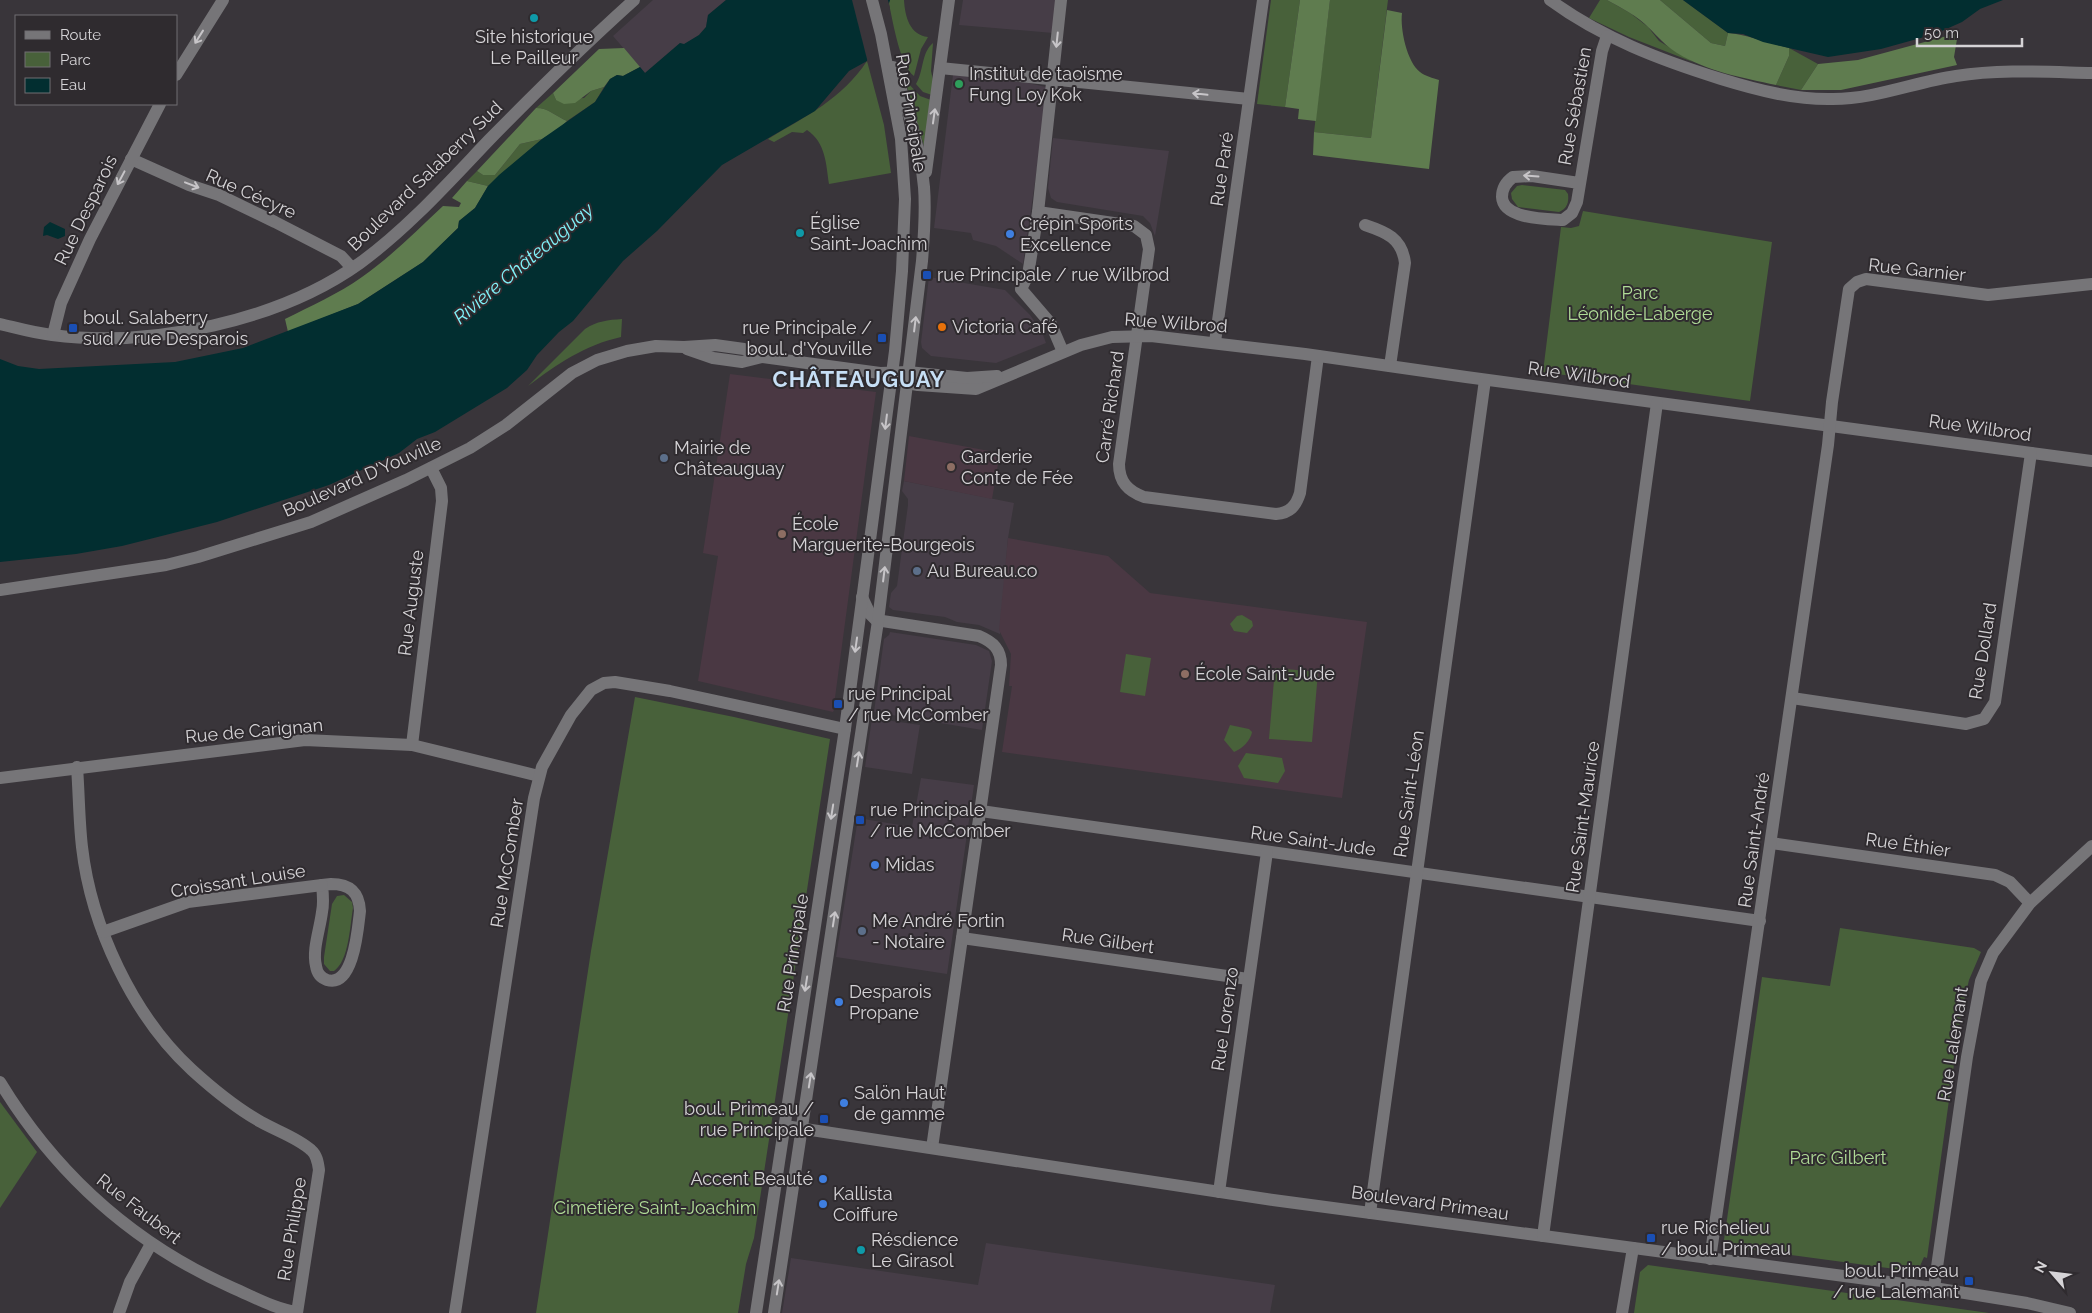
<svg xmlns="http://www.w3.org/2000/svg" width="2092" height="1313" font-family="Raleway,sans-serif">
<rect width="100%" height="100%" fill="#39353a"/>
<g fill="#463d47">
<polygon points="653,0 726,0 708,15 706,27 699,35 684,45 680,43 645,73 613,36"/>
<polygon points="963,0 1056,0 1053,33 959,25"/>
<polygon points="953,75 1028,83 1046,87 1041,141 1023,264 996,246 973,240 971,233 934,228"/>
<polygon points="1053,138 1169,151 1155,236 1150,223 1143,216 1057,202 1051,198 1048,188"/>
<polygon points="929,277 1005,290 1030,315 1042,332 1046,343 996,363 931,356 922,348 921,342"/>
<polygon points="904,481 1014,503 1008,538 1000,634 979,625 957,622 945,617 893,610 889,607 891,593 897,586 908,505 908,499 902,491"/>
<polygon points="890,632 976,645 989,651 992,661 982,730 874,712 884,639 889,635"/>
<polygon points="872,718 920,725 912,774 865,767"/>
<polygon points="921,778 974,785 947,974 836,957 858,818 912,827"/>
<polygon points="986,1243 1275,1285 1270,1313 782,1313 791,1258 978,1285"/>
</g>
<g fill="#4a3843">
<polygon points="730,374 876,392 834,705 835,708 833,712 698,681 718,556 703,553"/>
<polygon points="909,436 1000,453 992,499 904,481"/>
<polygon points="1008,538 1108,556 1150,593 1367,622 1342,798 1002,752 1012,686 1009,686 1011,654 999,630"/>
</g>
<g fill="#48613a">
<path d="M890,0H904C905,17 910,35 928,37L921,49L914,76C900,66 893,22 889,4Z"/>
<polygon points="1271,0 1300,0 1285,107 1257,104"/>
<polygon points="1330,0 1388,0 1371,138 1314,132"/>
<polygon points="1600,0 1607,0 1630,13 1648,27 1659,41 1693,62 1629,37 1589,18"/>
<polygon points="1660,0 1683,0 1728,33 1725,46 1711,43"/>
<path d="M933,43L931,71L933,80L932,95L923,92L916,84C924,71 921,53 933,43Z"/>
<polygon points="1789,48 1818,64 1801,90 1776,85 1789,56"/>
<path d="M867,61L884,125L891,173L829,184C826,164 826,143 807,130L803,133L792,132L774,142L768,139C806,116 842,99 867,61Z"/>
<polygon points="905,80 920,96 931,100 924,146"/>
<path d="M604,87L595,102L567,121C555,116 549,108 536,108L553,93L556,100L584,98L591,91Z"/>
<polygon points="542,139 488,186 467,181 477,171 483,175 495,175 520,144"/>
<path d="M1522,185L1565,190L1568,194C1569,203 1567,208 1559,212L1518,207L1512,199L1511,193L1517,186Z"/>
<polygon points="1583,211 1772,242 1750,401 1543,372 1561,227 1571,228 1579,226"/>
<path d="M622,319L621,337C585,345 557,364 528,386L585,329C597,321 608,320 622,319Z"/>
<polygon points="1242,615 1252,621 1253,626 1247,633 1234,631 1230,624 1237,616"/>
<polygon points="1126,654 1151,658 1145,696 1120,692"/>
<polygon points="1275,668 1318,672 1312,742 1269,739"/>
<polygon points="635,697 734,717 830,739 754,1238 746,1264 738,1313 536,1313 591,951"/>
<path d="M1230,725L1249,729L1252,732C1251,740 1242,749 1234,752L1224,740Z"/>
<polygon points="1246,753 1282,758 1285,771 1278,783 1244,778 1238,766"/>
<path d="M344,895L352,902L353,908C350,925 349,961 334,971H330L324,964V957L332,904L337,896Z"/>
<polygon points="1840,928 1974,948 1981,952 1969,980 1961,1014 1927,1258 1924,1257 1920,1266 1910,1271 1731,1247 1724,1240 1762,977 1830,986"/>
<polygon points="0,1102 37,1152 0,1208"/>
<polygon points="1648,1265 1989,1313 1634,1313 1640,1272"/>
</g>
<g fill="#5f7c4f">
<polygon points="1300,0 1330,0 1316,121 1298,119 1299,109 1285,107"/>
<path d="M1607,0H1660L1711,43L1725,46L1728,33C1749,35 1768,43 1789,48V56L1776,85C1743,78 1706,71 1677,53C1666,46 1658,37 1649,28C1638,16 1621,8 1607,0Z"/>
<path d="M1387,10L1402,13C1400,29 1407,62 1420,72C1425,76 1433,78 1439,80L1429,169L1313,155L1314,132L1371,138Z"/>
<polygon points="1958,33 1954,57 1957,65 1841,90 1801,90 1818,64 1858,60"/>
<polygon points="624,48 640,67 623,76 617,75 610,79 604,87 591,91 575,103 564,104 556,100 553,93 599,49"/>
<path d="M536,108C549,108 555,116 567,121L559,129L542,139L520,144L495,175H483L477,171Z"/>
<path d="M467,181L488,186L475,208L459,221L458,228L423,262L358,304L288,332L285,319C311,306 338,294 362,277C392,256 417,230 443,206L459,207L461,203L452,198Z"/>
</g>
<g fill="#022e30">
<polygon points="726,0 890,0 867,61 849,71 815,111 722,165 657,231 623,261 573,321 559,332 537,355 527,370 507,388 435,432 417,439 399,453 329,485 217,522 122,546 76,554 0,562 0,359 18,366 39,369 175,362 243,348 358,304 423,262 458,228 459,221 475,208 488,186 499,175 542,139 595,102 610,79 617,75 623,76 640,67 645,73 680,43 684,44 699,35 706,27 708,15"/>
<polygon points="1683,0 2003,0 1980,9 1962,22 1935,34 1881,49 1828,57 1763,42 1743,34 1728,33"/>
<polygon points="50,222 65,229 65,236 58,239 47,235 43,236 44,227"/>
</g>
<polygon fill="#39353a" points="852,0 888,0 890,8 868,63"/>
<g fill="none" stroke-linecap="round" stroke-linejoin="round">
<g stroke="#767578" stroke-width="12">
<polyline points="1061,0 1038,212 1028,275 1021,289 1051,324 1063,352"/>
<path d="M1550,0C1602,38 1660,60 1721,79C1757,90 1795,100 1833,99C1875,99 1915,82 1956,76C2000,69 2047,72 2092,73"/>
<polyline points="940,68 1249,99"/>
<polyline points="176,75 223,0"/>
<polyline points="131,159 189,185 219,195 275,222 341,256 352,268"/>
<polyline points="926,172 949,0"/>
<path d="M1579,183L1532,176L1513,177C1506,182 1502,189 1502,197C1503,219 1546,219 1563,220L1572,213L1577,202L1602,51L1607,36"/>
<path d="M1038,212L1134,226L1146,235L1149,249L1119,464C1119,482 1128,491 1144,497L1276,514C1290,513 1296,506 1300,493L1318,356"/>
<path d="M1365,225C1386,232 1402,238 1405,263L1390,366"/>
<path d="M0,324C17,328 34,333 52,335C151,348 279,321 360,263C408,228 449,182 489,140C536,92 584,45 634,0"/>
<polyline points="53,335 61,303 90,239 160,104"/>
<polyline points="1215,342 1263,0"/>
<polyline points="687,349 713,358 742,362 762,357"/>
<polyline points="900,379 907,383 918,385 976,389 1081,345 1112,337 1151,336 1305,354 1466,377 2092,461"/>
<polyline points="0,590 166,565 198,557 311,522 406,480 470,448 506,425 572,373 597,360 627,351 656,346 684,347 715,345 744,349 762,357 880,373 908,372 967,378 997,376"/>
<path d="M862,597L870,614L876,620L979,636C993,642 1001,649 1001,665L932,1148"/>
<polyline points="1792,698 1966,724 1984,719 1995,702 2031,453"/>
<polyline points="412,745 442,501 441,488 431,468"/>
<path d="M77,767C79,794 79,821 82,847C91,926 133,1016 192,1070C214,1090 236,1108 261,1122C277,1131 298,1138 311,1150C317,1155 318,1163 319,1170L297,1313"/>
<polyline points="0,778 305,740 412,745 539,776"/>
<polyline points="981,811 1760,921"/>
<polyline points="1771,843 1995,875 2010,882 2030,903"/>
<path d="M331,884C350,884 359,892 360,911C358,927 354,988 327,980C321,978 317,973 316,966C312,950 320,929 322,912C324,903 323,894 322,885Z"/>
<polyline points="103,932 188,902 322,885"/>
<polyline points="962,938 1248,979"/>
<path d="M0,1082C56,1174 134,1244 233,1288C254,1297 275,1309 297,1312"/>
<polyline points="785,1126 1273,1200 1934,1288 2027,1303 2070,1313"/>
<polyline points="1219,1192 1267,852"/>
<polyline points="1370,1213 1485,380"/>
<polyline points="1543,1236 1657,403"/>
<polyline points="1710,1259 1828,445 1832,402 1849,289 1857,282 1866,279 1988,295 2092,284"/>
<polyline points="1934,1288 1967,1057 1981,981 1993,953 2030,903 2092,846"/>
<polyline points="119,1313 130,1282 151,1244"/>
<polyline points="455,1313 534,798 542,767 571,715 591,690 604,683 615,682 670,691 845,729"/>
<polyline points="756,1313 845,729 895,351 902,271 905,199 901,139 881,34 872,0"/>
<path d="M774,1313L878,621L922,261C924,237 926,212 924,187C920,146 907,105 893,67"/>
<polyline points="1622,1313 1633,1248"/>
</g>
</g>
<defs><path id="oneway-shaft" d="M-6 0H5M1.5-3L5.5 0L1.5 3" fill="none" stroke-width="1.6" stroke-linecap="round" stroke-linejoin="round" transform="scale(1.25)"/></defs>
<g stroke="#c7c5c8">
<use href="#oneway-shaft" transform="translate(199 37) rotate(122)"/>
<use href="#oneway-shaft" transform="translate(1057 40) rotate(96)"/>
<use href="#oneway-shaft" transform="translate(1200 94) rotate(-174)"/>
<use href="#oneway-shaft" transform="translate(934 116) rotate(-82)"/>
<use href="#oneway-shaft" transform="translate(1531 176) rotate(-176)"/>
<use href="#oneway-shaft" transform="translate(121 178) rotate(118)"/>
<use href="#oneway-shaft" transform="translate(192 185) rotate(21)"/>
<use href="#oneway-shaft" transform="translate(915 324) rotate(-83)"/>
<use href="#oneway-shaft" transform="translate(886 422) rotate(97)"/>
<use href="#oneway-shaft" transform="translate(884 574) rotate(-83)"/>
<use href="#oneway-shaft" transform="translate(856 645) rotate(98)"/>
<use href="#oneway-shaft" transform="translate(858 759) rotate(-81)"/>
<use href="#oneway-shaft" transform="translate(832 812) rotate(99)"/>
<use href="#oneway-shaft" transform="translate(834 919) rotate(-81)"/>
<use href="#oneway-shaft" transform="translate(806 984) rotate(99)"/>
<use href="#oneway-shaft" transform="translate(810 1080) rotate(-81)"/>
<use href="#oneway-shaft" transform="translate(778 1287) rotate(-81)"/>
</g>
<g fill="#0f9aa8" stroke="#2f2b2f" stroke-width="2">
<circle cx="534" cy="18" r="5"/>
<circle cx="800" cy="233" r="5"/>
<circle cx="861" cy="1250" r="5"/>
</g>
<circle fill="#2e9e5b" stroke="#2f2b2f" stroke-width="2" cx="959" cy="84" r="5"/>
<g fill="#3f7fe0" stroke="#2f2b2f" stroke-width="2">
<circle cx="1010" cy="234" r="5"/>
<circle cx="875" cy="865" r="5"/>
<circle cx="839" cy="1002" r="5"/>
<circle cx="844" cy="1103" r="5"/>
<circle cx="823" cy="1179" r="5"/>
<circle cx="823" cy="1204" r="5"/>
</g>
<g fill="#1a4fb4" stroke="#2f2b2f" stroke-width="2">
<rect x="922" y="270" width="10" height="10" rx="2.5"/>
<rect x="68" y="323" width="10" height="10" rx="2.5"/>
<rect x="877" y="333" width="10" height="10" rx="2.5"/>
<rect x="833" y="699" width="10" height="10" rx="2.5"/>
<rect x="855" y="815" width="10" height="10" rx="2.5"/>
<rect x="819" y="1114" width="10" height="10" rx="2.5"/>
<rect x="1646" y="1233" width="10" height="10" rx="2.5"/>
<rect x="1964" y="1276" width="10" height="10" rx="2.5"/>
</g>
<circle fill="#e8710a" stroke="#2f2b2f" stroke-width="2" cx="942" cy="327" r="5"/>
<g fill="#5c6f8a" stroke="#2f2b2f" stroke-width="2">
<circle cx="664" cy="458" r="5"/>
<circle cx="917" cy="571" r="5"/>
<circle cx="862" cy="931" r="5"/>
</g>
<g fill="#8d6e63" stroke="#2f2b2f" stroke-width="2">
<circle cx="951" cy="467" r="5"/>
<circle cx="782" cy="534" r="5"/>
<circle cx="1185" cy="674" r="5"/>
</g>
<g text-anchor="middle" stroke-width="4" stroke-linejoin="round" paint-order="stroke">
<g font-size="18" fill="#d5d3d6" stroke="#2f2b2f" text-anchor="start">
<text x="534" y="43" text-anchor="middle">Site historique<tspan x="534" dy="21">Le Pailleur</tspan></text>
<text x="969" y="80">Institut de taoïsme<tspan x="969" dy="21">Fung Loy Kok</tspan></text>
<text x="810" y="229">Église<tspan x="810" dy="21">Saint-Joachim</tspan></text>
<text x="1020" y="230">Crépin Sports<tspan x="1020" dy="21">Excellence</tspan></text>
<text x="937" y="281">rue Principale / rue Wilbrod</text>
<text x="83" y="324">boul. Salaberry<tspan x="83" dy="21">sud / rue Desparois</tspan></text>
<text x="952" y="333">Victoria Café</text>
<text x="872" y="334" text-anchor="end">rue Principale /<tspan x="872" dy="21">boul. d'Youville</tspan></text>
<text x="674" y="454">Mairie de<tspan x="674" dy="21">Châteauguay</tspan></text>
<text x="961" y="463">Garderie<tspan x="961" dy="21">Conte de Fée</tspan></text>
<text x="792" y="530">École<tspan x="792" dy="21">Marguerite-Bourgeois</tspan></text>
<text x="927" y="577">Au Bureau.co</text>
<text x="1195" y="680">École Saint-Jude</text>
<text x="848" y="700">rue Principal<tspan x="848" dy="21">/ rue McComber</tspan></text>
<text x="870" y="816">rue Principale<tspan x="870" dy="21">/ rue McComber</tspan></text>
<text x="885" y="871">Midas</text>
<text x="872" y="927">Me André Fortin<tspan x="872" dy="21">- Notaire</tspan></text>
<text x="849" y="998">Desparois<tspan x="849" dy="21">Propane</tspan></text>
<text x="854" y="1099">Salön Haut<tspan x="854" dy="21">de gamme</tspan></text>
<text x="814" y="1115" text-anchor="end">boul. Primeau /<tspan x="814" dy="21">rue Principale</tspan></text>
<text x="813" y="1185" text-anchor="end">Accent Beauté</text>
<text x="833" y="1200">Kallista<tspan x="833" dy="21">Coiffure</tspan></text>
<text x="1661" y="1234">rue Richelieu<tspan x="1661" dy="21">/ boul. Primeau</tspan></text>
<text x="871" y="1246">Résdience<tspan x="871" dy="21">Le Girasol</tspan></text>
<text x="1959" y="1277" text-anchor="end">boul. Primeau<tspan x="1959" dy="21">/ rue Lalemant</tspan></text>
</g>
<g font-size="18" fill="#d5d3d6" stroke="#2f2b2f">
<text transform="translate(1575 106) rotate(-80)" y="6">Rue Sébastien</text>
<text transform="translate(911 113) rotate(81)" y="6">Rue Principale</text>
<text transform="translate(1222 169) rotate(-82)" y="6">Rue Paré</text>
<text transform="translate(425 176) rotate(-44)" y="6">Boulevard Salaberry Sud</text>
<text transform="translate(251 194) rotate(24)" y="6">Rue Cécyre</text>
<text transform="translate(86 210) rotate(-64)" y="6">Rue Desparois</text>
<text transform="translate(1917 270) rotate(6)" y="6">Rue Garnier</text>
<text transform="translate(1176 323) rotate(4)" y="6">Rue Wilbrod</text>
<text transform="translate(1579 375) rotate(8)" y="6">Rue Wilbrod</text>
<text transform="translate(1110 407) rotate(-82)" y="6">Carré Richard</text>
<text transform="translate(1980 428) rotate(8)" y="6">Rue Wilbrod</text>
<text transform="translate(362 477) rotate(-24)" y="6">Boulevard D'Youville</text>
<text transform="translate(411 603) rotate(-83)" y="6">Rue Auguste</text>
<text transform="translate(1983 651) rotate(-81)" y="6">Rue Dollard</text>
<text transform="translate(254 731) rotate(-5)" y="6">Rue de Carignan</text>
<text transform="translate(1409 794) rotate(-82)" y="6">Rue Saint-Léon</text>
<text transform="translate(1583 817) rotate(-82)" y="6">Rue Saint-Maurice</text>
<text transform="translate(1754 840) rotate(-82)" y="6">Rue Saint-André</text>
<text transform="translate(1313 841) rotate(8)" y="6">Rue Saint-Jude</text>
<text transform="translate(1908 845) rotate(8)" y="6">Rue Éthier</text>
<text transform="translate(507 863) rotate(-81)" y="6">Rue McComber</text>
<text transform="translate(238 881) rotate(-9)" y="6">Croissant Louise</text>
<text transform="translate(1108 941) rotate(8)" y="6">Rue Gilbert</text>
<text transform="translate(793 953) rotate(-81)" y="6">Rue Principale</text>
<text transform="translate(1225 1019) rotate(-82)" y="6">Rue Lorenzo</text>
<text transform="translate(1953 1044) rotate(-81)" y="6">Rue Lalemant</text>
<text transform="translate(1430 1203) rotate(8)" y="6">Boulevard Primeau</text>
<text transform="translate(139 1209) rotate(38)" y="6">Rue Faubert</text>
<text transform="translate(292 1229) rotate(-81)" y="6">Rue Philippe</text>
</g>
<g font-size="18" fill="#b0dc97" stroke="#2f2b2f">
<text x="1640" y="299">Parc<tspan x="1640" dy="21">Léonide-Laberge</tspan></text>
<text x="1838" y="1164">Parc Gilbert</text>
<text x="655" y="1214">Cimetière Saint-Joachim</text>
</g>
<g font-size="19" font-style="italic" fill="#81f3fa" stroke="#2f2b2f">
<text transform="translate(523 263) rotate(-40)" y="7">Rivière Châteauguay</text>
</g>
<g font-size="22" font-weight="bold" letter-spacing="1" fill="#c7dff5" stroke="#2f2b2f">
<text x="859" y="387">CHÂTEAUGUAY</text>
</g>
</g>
<rect x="15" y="15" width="162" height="90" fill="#2f2b2f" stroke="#716e72"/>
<rect x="25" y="31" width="25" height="8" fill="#767578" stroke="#716e72"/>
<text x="60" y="40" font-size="15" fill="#d5d3d6">Route</text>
<rect x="25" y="52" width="25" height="15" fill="#48613a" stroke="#716e72"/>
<text x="60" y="65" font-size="15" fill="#d5d3d6">Parc</text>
<rect x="25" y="78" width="25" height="15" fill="#022e30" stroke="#716e72"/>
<text x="60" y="90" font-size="15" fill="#d5d3d6">Eau</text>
<g transform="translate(2052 1273) rotate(298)" stroke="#2f2b2f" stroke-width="4" paint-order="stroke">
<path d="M0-4L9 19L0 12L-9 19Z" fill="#d5d3d6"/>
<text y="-8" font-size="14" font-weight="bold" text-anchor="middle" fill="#d5d3d6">N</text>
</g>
<path d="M1917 38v8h105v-8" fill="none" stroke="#d5d3d6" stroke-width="2.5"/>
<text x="1924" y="38" font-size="15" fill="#d5d3d6" stroke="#2f2b2f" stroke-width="4" paint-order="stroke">50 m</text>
</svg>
